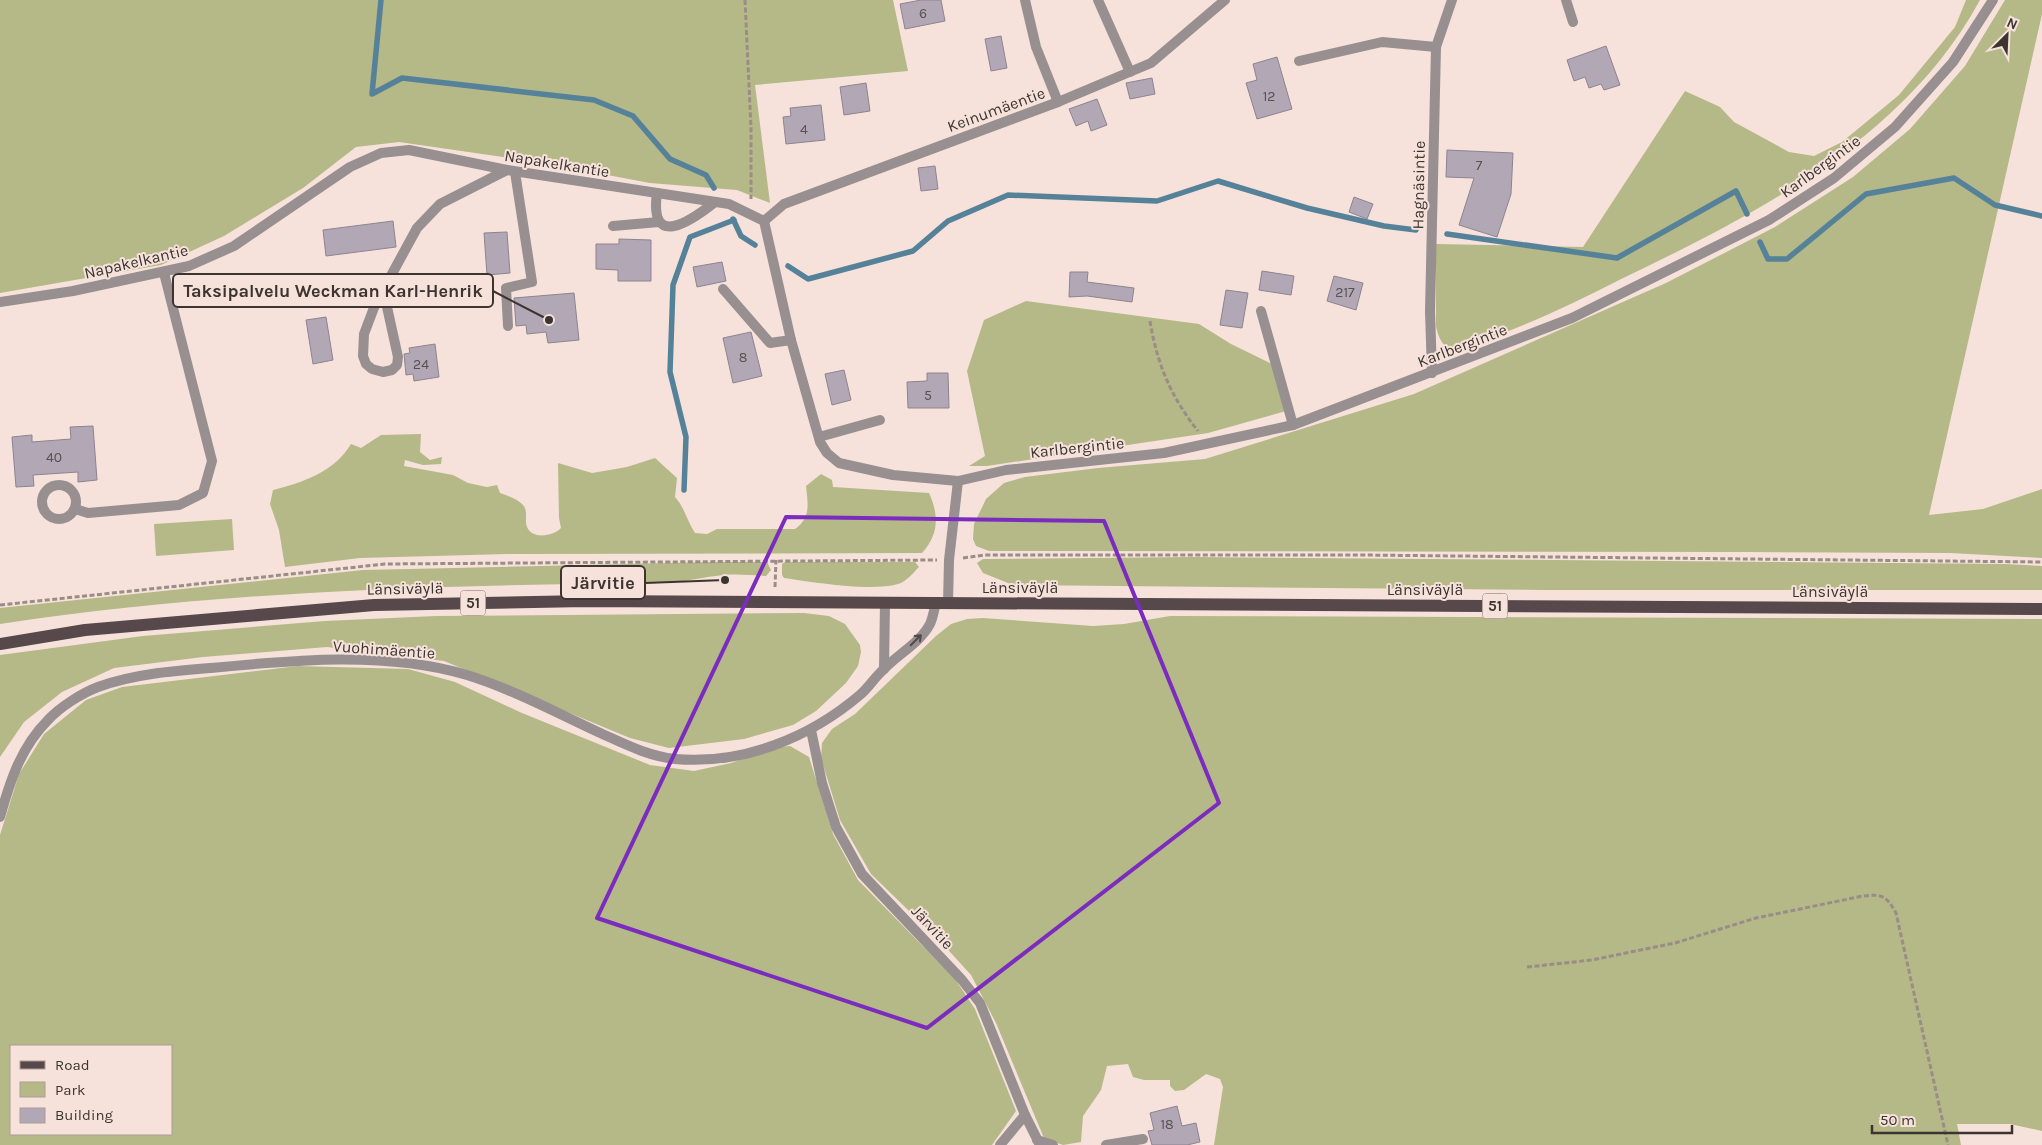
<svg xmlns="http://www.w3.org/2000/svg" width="2042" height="1145" font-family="Karla,sans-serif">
<rect width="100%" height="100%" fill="#f6e2da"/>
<g fill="#b5b887" fill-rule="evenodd">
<polygon points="0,0 893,0 908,71 755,85 770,203 737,190 650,183 538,162 399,142 356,147 303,188 224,236 161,265 0,293"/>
<path d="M1966,0H1980C1909,131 1773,205 1644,268C1612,283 1581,300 1549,314C1520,327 1491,338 1461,349C1445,352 1439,341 1436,326V244L1583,247L1685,91L1720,107L1734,122L1789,152L1814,156L1842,142L1899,95L1955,27Z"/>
<polygon points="2005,0 2042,0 2042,14 1929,515 1983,509 2042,489 2042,558 1950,553 1748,552 989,551 976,546 973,539 974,524 986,499 1004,483 1025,477 1098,468 1205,459 1414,394 1666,283 1775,227 1853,177 1910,129 1965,66"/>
<polygon points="1026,301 1199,324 1231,344 1278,367 1286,411 1208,433 987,466 969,466 985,456 967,371 984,320"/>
<path d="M421,434L420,452L430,460L442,457L441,464L423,465L405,460L404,466L453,475L468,483L487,487L497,485L500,493C508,496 516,498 522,504C529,510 524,519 527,527C532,540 554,536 561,528L559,518L558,463L592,473L627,467L655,458L677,478L675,497C685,508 687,521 695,533L707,534L717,529H795C811,518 808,504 806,486L821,474L832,480L833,487L929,493C939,515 939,534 922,553L507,554L360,558L285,567L279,530L270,504L273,490C304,482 334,472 351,444L361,448L381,435Z"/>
<polygon points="232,519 234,550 156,556 154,524"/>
<polygon points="1194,557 2005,564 2042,566 2042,590 1545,590 1013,585 983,573 977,563 983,559"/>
<path d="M713,562H767L771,570L766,576C752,575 738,574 724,575C702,577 681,583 659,583C438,585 219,591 0,624V608L363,570Z"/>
<path d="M785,562H915L919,567C913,573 906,582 898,584C870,592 813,582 784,578L782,575V564Z"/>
<polygon points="804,613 829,616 845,624 860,645 861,652 858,666 846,683 816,711 793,725 744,739 669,748 630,738 444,661 327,647 203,657 114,668 62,692 24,722 0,757 0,655 143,636 325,621 436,616"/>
<polygon points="1170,616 2042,619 2042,1131 2010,1124 1957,1124 1961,1145 1214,1145 1223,1087 1220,1079 1206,1074 1184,1090 1175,1091 1170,1086 1170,1080 1144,1080 1133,1077 1128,1064 1107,1066 1101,1090 1083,1116 1081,1142 1063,1145 1044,1138 996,1023 971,975 941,942 871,874 840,820 821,758 822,743 832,729 855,714 936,636 951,624 967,619 983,618 1093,626 1124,624"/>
<path d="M298,666L408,669L455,682L522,713L650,765L694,771L731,763L778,747L790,746L809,757L833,834L858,880L955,979L975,1009L1016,1111L992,1145H0V835L19,774L44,734L86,700L122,687ZM11,1046H171V1134H11Z"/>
</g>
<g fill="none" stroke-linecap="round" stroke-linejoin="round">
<g stroke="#568299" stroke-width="5.5">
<polyline points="381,0 372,94 402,78 594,100 633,116 670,159 706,175 714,188"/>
<polyline points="733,219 741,236 755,245"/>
<polyline points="1447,234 1617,258 1736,191 1747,214"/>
<polyline points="1760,242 1768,259 1787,259 1866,194 1954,178 1995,205 2042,216"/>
<polyline points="788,266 808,279 913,251 948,221 1008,195 1157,201 1218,181 1307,208 1384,226 1416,230"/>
<polyline points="684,490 686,437 670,372 673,285 690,237 734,220"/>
</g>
</g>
<g fill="#b2a7b5" stroke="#8d8391">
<polygon points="921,0 941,0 945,21 905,29 900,4"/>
<polygon points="1001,36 1007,68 991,71 985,39"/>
<polygon points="1606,46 1620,85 1604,90 1601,84 1589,88 1585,77 1574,81 1567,60"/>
<polygon points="1277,57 1292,109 1257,119 1246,83 1257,80 1253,64"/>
<polygon points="1152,78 1155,94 1130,99 1126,83"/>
<polygon points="866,83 870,111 844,115 840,87"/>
<polygon points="1097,99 1107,125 1091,131 1088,121 1076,126 1069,109"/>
<polygon points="821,105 825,140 786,144 783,117 791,116 790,108"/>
<polygon points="1447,150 1513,153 1511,194 1497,237 1459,225 1474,178 1446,177"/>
<polygon points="935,166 938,189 921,191 918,168"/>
<polygon points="1354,197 1373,204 1367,219 1349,212"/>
<polygon points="393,221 396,247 326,256 323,230"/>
<polygon points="507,232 510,273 487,275 484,233"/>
<polygon points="619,239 651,240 651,281 618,281 618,270 596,269 596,244 619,244"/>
<polygon points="722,262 726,281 697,287 693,267"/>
<polygon points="1262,271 1294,276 1291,295 1259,290"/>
<polygon points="1070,272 1088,272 1087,282 1134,288 1132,302 1087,296 1069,297"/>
<polygon points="1334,276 1363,283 1356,310 1327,301"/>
<polygon points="1226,290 1248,293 1242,328 1220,325"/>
<polygon points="574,293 579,340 548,343 546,332 527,334 526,325 516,326 514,298"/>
<polygon points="326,317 333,360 313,364 306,320"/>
<polygon points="751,332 762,376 733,383 723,338"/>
<polygon points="435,344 439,377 414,381 413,374 406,375 404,354 410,353 409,348"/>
<polygon points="844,370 851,400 832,405 825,374"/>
<polygon points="927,373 948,373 949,408 908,408 907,382 927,381"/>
<polygon points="93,426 97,480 78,482 78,472 33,475 34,486 16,487 12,437 32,435 32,442 71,439 70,427"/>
<polygon points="1177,1106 1182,1126 1196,1123 1200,1142 1187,1145 1152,1145 1148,1131 1154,1130 1150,1113"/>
</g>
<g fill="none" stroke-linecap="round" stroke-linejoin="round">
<g stroke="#9a8c87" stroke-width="3" stroke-dasharray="5 2.5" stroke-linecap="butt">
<polyline points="745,0 751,128 751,199"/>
<path d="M1150,321C1157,364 1171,397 1198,431"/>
<polyline points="963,558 985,555 1361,555 2042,562"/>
<polyline points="775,587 776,560"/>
<polyline points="0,605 385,564 937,560"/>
<path d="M1527,967L1592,960L1675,943L1756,918L1863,896C1882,894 1886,895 1896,913L1948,1145"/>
</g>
<g stroke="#988f90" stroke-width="10">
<polyline points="1025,0 1036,47 1058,102"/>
<polyline points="1098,0 1130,72"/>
<polyline points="1566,0 1573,22"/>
<polyline points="1299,61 1382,42 1436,47"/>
<path d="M657,193C649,250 691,221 715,202"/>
<polyline points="613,226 659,222"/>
<polyline points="388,285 387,307 398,357 397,365 392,370 383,372 372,369 366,364 363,356 364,334 375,305 417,228 440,204 507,170"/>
<polyline points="723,289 770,343 791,340"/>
<polyline points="1261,311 1293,425"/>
<polyline points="508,326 506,288 532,282 515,172"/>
<polyline points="819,437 880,420"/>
<circle cx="59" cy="502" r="17"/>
<polyline points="75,509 88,513 179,505 203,493 212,461 164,273"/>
<polyline points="1037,1140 1053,1145"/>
<polyline points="1000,1145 1025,1115"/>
<polyline points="1106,1145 1143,1139"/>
</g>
<g stroke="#988f90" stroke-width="10">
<polyline points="764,221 784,204 1058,102 1151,63 1225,0"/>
<polyline points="0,302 73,291 189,266 234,246 350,167 381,153 409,150 507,170 729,204 764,221 791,340 820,442 827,453 839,463 893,475 958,481"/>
<polyline points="1432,373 1430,311 1436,47 1452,0"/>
<polyline points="948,603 949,560 958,481 1006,470 1164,453 1293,425 1572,318 1769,220 1834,178 1895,127 1953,62 1993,0"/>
<polyline points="884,669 885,603"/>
<polyline points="811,730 822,783 836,827 862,874 962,980 980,1003 1025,1115 1040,1145"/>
<path d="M0,817C10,781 21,747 48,720C60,707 82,693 98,687C134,674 173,671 211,668C293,660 387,651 467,675C512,689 555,712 598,732C623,743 647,756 675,759C742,765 810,738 861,694C869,687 875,677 883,670C898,654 920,643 930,624C933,618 934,609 936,603"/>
</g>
<polyline stroke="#57484b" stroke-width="12" points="0,644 85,630 374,605 585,601 2042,609"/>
</g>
<defs><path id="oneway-shaft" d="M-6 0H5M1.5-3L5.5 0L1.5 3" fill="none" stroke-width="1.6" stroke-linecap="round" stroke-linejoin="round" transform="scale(1.25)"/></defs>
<use stroke="#524b49" href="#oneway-shaft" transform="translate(916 640) rotate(-45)"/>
<path fill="none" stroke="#7b2cbf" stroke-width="4" stroke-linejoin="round" d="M786,517L1104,521L1219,803L927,1028L597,918Z"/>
<g text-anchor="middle" stroke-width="4" stroke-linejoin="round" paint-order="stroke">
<g font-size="14" fill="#595152">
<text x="923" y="18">6</text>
<text x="1269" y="101">12</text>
<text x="804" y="134">4</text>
<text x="1479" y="170">7</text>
<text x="1345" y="297">217</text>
<text x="743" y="362">8</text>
<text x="421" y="369">24</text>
<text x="928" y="400">5</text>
<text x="54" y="462">40</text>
<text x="1167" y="1129">18</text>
</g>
<g fill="#f6e2da" stroke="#736864" stroke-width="1">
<rect x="460.5" y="590.5" width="25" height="25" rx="4"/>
<rect x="1482.5" y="593.5" width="25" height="25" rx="4"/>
</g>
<g font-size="15" font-weight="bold" fill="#3b3431">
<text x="473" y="608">51</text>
<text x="1495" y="611">51</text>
</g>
<g font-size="16" fill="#3b3431" stroke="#f6e2da">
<text transform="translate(996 109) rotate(-20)" y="6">Keinumäentie</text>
<text transform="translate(557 163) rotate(9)" y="6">Napakelkantie</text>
<text transform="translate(1820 166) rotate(-36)" y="6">Karlbergintie</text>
<text transform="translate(1418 185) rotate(-89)" y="6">Hagnäsintie</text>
<text transform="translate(136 261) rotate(-13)" y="6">Napakelkantie</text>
<text transform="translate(1462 345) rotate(-21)" y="6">Karlbergintie</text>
<text transform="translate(1077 447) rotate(-6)" y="6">Karlbergintie</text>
<text x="1020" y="593">Länsiväylä</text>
<text transform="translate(405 588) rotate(-1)" y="6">Länsiväylä</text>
<text x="1425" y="595">Länsiväylä</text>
<text x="1830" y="597">Länsiväylä</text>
<text transform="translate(384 649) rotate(4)" y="6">Vuohimäentie</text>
<text transform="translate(933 927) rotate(47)" y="6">Järvitie</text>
</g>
</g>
<path fill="none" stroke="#3b3431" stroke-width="2" d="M549 320L493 291M725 580L645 583"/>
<g fill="#3b3431" stroke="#f6e2da" stroke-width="2">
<circle cx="549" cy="320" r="5"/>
<circle cx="725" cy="580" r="5"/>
</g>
<g fill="#f6e2da" stroke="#3b3431" stroke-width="2">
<rect x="173" y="274" width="320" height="33" rx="5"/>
<rect x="561" y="566" width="84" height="33" rx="5"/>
</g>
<g font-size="18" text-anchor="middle" font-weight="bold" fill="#3b3431">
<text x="333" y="297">Taksipalvelu Weckman Karl-Henrik</text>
<text x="603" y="589">Järvitie</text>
</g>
<rect x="10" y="1045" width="162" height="90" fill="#f6e2da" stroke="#ab9c96"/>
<rect x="20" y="1061" width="25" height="8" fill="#57484b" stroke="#ab9c96"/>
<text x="55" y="1070" font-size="15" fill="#3b3431">Road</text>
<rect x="20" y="1082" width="25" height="15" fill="#b5b887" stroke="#ab9c96"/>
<text x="55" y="1095" font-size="15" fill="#3b3431">Park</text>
<rect x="20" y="1108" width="25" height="15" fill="#b2a7b5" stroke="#ab9c96"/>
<text x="55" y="1120" font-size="15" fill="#3b3431">Building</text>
<g transform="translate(2007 35) rotate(24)" stroke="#f6e2da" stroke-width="4" paint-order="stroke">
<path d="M0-4L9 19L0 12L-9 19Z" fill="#3b3431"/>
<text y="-8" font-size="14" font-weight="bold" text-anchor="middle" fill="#3b3431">N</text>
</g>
<path d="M1872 1125v8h140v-8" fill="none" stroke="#3b3431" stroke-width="2.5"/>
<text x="1880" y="1125" font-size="15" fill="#3b3431" stroke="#f6e2da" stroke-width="4" paint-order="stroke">50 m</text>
</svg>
